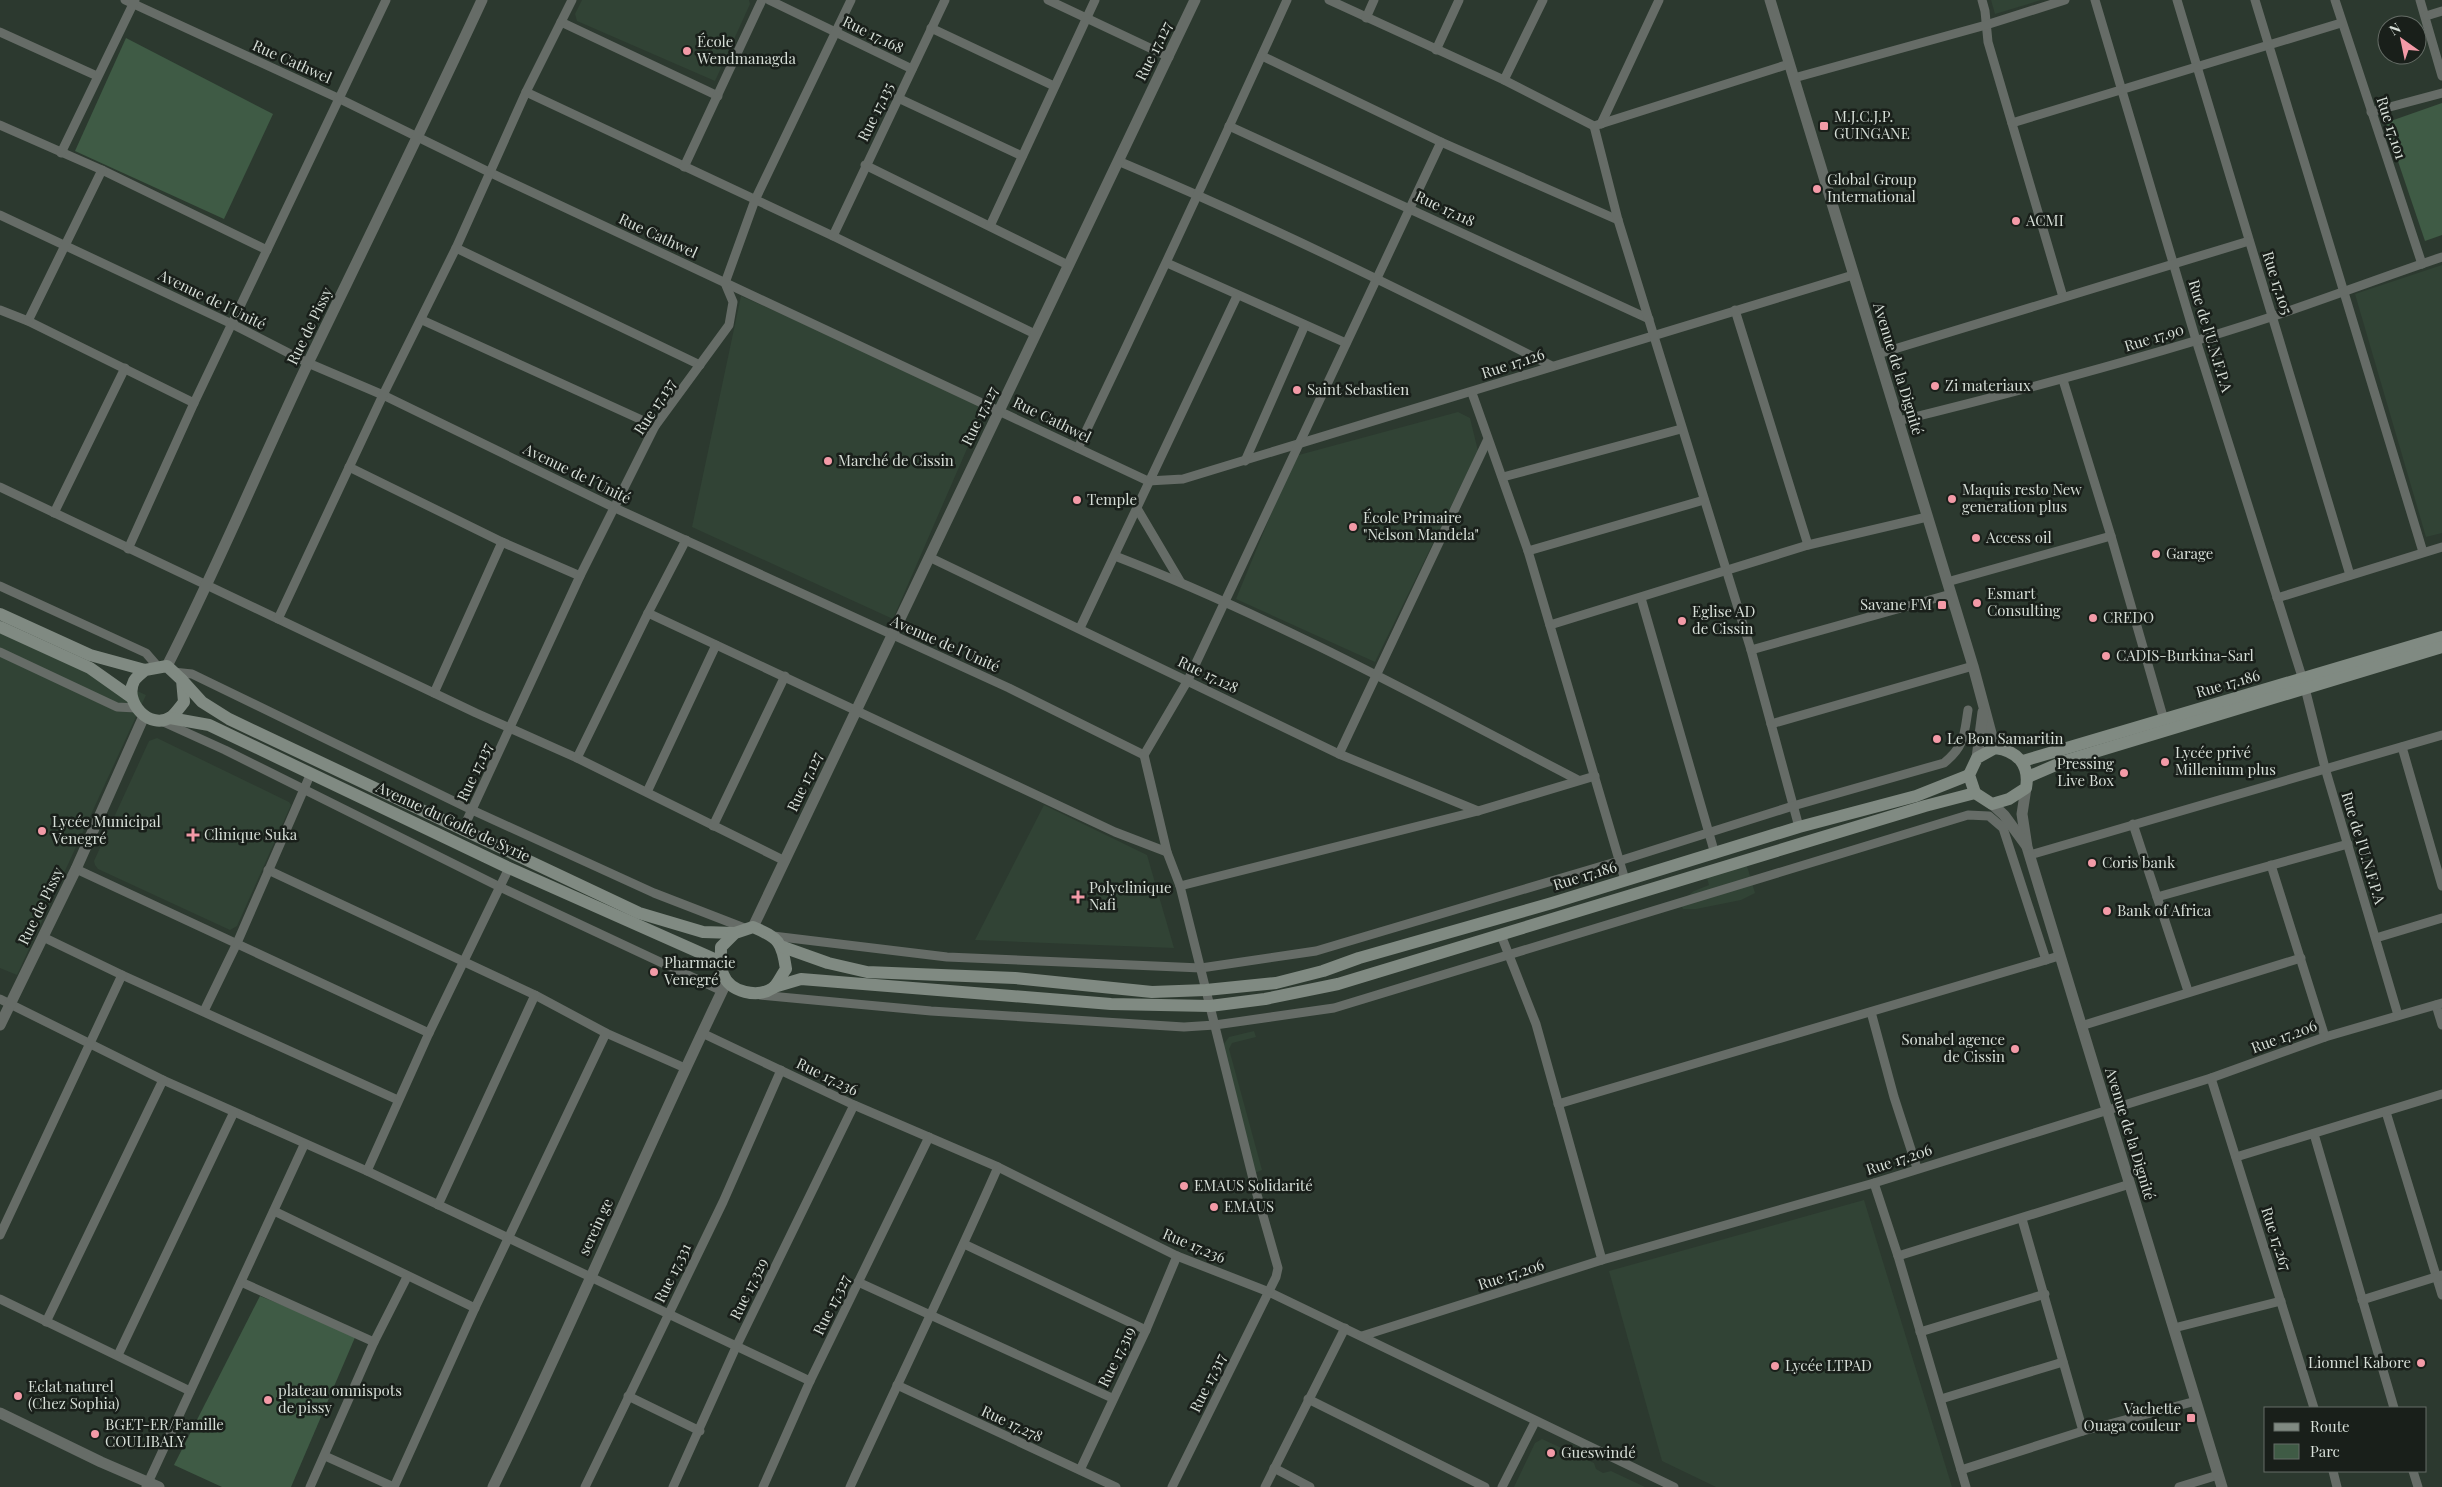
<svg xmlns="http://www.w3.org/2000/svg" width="2442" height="1487" font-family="'Playfair Display',serif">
<rect width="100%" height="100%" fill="#2c392f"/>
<g fill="#314335">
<polygon points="582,0 749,0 750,4 715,81 577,21 575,14"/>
<polygon points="1991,0 2041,0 1995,14"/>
<polygon points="2442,265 2442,533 2426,537 2355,294"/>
<polygon points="741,296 986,405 893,619 692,527"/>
<polygon points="1458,412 1470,418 1478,451 1375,662 1236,599 1295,456"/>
<polygon points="0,629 146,695 17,975 0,968"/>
<polygon points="157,738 289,802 291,805 237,926 230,930 98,869 95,865 94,861 149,741"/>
<polygon points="1044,805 1147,855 1174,948 975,940"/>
<polygon points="1747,866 1755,893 1741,900 1696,909 1683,909 1680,902 1694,891 1709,885 1706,875"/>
<polygon points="1254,1031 1256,1037 1232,1043 1229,1049 1262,1170 1255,1173 1221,1048 1229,1037"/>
<polygon points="1864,1200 1952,1487 1716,1487 1662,1461 1609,1271"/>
<polygon points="1542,1439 1594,1463 1596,1469 1603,1473 1611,1471 1645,1487 1514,1487 1535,1443"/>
</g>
<g fill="#3f5b45">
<polygon points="126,38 273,114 224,219 75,151"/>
<polygon points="2442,103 2442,235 2425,241 2385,123"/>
<polygon points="260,1296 356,1335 291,1487 222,1487 174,1465"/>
</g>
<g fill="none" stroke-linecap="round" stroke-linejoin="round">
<g stroke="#666c67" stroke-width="9">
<path d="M125,0L340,99L491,173L1148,481L1183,479C1407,413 1629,341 1853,275"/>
<polyline points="769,0 912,69"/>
<polyline points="1048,0 1169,57"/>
<polyline points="1329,0 1504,80 1594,126 1789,64"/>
<polyline points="1982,0 1985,11 1988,42 2063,297"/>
<polyline points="2095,0 2196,340 2303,680 2325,768 2398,1015"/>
<polyline points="2177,0 2350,575"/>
<polyline points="2255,0 2423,552"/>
<polyline points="2335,0 2422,264"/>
<polyline points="2420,0 2442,76"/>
<polyline points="2426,16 2442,11"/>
<polyline points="1366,18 1374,0"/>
<polyline points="561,22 718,96"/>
<polyline points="931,28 1054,86"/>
<polyline points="0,32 97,76"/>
<polyline points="1436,50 1459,0"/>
<polyline points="1262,56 1441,142 1618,220"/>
<polyline points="1794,78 1986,25 2065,0"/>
<polyline points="1504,80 1543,0"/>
<polyline points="526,92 833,236 1035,334"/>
<polyline points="898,98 1022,156"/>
<polyline points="2371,112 2442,93"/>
<polyline points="2012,123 2341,23"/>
<polyline points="1601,124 1659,0"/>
<polyline points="0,125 102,170 267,250"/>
<polyline points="1229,126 1649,319"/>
<polyline points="1594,126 1618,220 1751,650 1799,827"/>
<polyline points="61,153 135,0"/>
<path d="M1118,161C1266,223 1409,294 1552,366"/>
<polyline points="865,165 1068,265"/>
<polyline points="684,167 762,0"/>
<polyline points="0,215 232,324 308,363 383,395 615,508 1009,688 1144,755"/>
<polyline points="990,226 1095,0"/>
<polyline points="833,236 945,0"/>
<polyline points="456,248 700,365"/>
<polyline points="1167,263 1346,343"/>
<polyline points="0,310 28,321 194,403"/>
<polyline points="1735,310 1808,545"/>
<polyline points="422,320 655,426"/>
<polyline points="28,321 102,170"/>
<polyline points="1878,354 2249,241"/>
<polyline points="2063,380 2111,536 2164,720"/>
<polyline points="1472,393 1528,551 1625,880"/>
<path d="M1898,421C2024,390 2150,357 2274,316C2330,297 2386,276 2442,257"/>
<path d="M1078,448C1149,300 1219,150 1287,0"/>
<polyline points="1245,461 1305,325"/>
<polyline points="349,467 502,542 580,576"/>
<polyline points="1503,477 1681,429"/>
<polyline points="0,487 476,713 577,758 785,861"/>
<polyline points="1138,510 1180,581"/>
<polyline points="54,513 125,368"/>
<polyline points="128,549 194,403 386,0"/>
<polyline points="1528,551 1704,500"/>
<path d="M1115,556C1275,618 1426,701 1578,780"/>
<polyline points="929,557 1339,754 1478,811"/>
<polyline points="1947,582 2111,536"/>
<polyline points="0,586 146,653 159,668"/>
<polyline points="1641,598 1715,854"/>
<polyline points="2277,598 2442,547"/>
<polyline points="648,613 1115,832 1167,852"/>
<polyline points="278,619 383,395 456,248 526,92 572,0"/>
<polyline points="1550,625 1808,545 1927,517"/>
<polyline points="1080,628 1237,296"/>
<polyline points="1751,650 1951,594"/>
<polyline points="0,652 117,707 136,708"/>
<polyline points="173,672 192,674 472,810 654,893 747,929"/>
<polyline points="434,693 502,542"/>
<polyline points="159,720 225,750 500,887 722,991"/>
<polyline points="1771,724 1973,666"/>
<polyline points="2402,747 2442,886"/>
<polyline points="1339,754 1487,441"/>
<polyline points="577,758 648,613 686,540"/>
<polyline points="647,792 716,645"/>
<polyline points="2133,824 2188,991"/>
<polyline points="713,826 785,676"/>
<polyline points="462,831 580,576 655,426 729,325 733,302 725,283 755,200 851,0"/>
<polyline points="2030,855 2442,735"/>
<polyline points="2271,865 2325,1037"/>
<polyline points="76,869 429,1033"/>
<polyline points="268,870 535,995 606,1033 685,1068"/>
<polyline points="1180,886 1478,811 1595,776"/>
<polyline points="2157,897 2348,844"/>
<polyline points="1501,935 1536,1024 1602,1260"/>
<path d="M773,936L947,957L1201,968L1316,951L1619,861L1793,806L1944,763C1965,746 1964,735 1968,710"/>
<polyline points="43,937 122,975 398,1100"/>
<polyline points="2376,938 2442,918"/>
<polyline points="760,995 931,1011 1184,1027 1215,1025 1334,1008 1968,815 1989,816 2003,828 2046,960"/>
<polyline points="0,999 163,1080 367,1171 810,1381"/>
<polyline points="2436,1005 2442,1025"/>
<polyline points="204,1011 237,943 311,773"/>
<polyline points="1871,1012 1894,1097 1917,1168"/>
<polyline points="2081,1026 2301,958"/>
<polyline points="702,1033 854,1105 998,1167 1177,1256 1269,1292 1674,1487"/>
<polyline points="2211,1078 2314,1408"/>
<polyline points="1558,1104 2059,956"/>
<polyline points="2386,1112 2442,1295"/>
<polyline points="2314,1134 2394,1408"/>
<polyline points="2236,1157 2442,1094"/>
<polyline points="367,1171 429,1033 509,868"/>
<polyline points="1874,1183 1898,1256 1966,1487"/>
<polyline points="438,1205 535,995"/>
<polyline points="274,1211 475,1308"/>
<polyline points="2022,1219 2083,1431"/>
<polyline points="0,1235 122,975"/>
<polyline points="964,1244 1146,1330"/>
<polyline points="1898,1256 2130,1184"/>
<polyline points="241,1282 374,1342"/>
<polyline points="858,1282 1112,1398"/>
<polyline points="0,1299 190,1391"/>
<polyline points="2362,1300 2442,1275"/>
<polyline points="46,1322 163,1080"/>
<polyline points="2174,1328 2281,1301"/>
<polyline points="1920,1332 2045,1294"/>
<polyline points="1362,1336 1602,1260 1874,1183 2211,1078 2325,1037 2442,1003"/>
<polyline points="118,1355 234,1112"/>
<polyline points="897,1385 1116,1487"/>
<polyline points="628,1396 700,1431"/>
<polyline points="1308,1399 1485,1487"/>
<polyline points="1941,1399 2063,1362"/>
<polyline points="325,1456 394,1487"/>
<polyline points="1274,1468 1310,1487"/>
<polyline points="1080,1470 1146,1330 1177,1256"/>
<polyline points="1961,1470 2083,1431 2196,1401"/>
<polyline points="2333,1471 2337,1487"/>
<polyline points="2413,1471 2418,1487"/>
<polyline points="146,1487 304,1145"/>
<polyline points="310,1487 374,1342 407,1277"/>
<polyline points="394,1487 475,1308 606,1033"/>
<polyline points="585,1487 723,1202 781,1070"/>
<polyline points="673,1487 736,1347 854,1105"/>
<polyline points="763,1487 810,1381 929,1137"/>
<path d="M850,1487C899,1380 951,1274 998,1167"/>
<polyline points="1172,1487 1276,1277 1278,1268 1256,1191 1180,886 1167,852 1144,755 1188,680 1441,142"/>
<polyline points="1265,1487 1345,1328"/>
<polyline points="1502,1487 1535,1422"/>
<polyline points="2179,1487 2218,1475"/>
</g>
<g stroke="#666c67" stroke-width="11">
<polyline points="1770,0 1973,666 1995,748"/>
<path d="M167,666C218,566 261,462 309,361C367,241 426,121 482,0"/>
<polyline points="1977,758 1983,712"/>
<polyline points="2026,788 2022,814 2027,847 2222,1487"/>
<polyline points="1992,804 2004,815 2026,845"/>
<polyline points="753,927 1195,0"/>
<polyline points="0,1025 76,869 144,716"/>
<polyline points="0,1413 101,1462 159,1487"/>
<path d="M493,1487C575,1320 646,1148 727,981"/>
</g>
<g stroke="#808a82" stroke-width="12">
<path d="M0,614L90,655L145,670L167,666L182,680L184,702C180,707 175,714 171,717C150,731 123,702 134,681C136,677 142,673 145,670"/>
<polyline points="0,627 90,668 131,697"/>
<polyline points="182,680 202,702 229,719 639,913 703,932 735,933"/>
<polyline points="170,718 209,725 509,868 721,962"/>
<path d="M1995,748C2018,751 2030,765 2026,788L2009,799L1992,804L1975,793L1969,775L1977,758Z"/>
<polyline points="2023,761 2442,637"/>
<polyline points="2028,777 2065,761 2442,647"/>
<path d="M753,927C779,938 782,942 786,969C782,974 778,984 773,988C758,998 730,993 723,974C720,966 721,956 721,947L735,933Z"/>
<polyline points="783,947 828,963 867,972 1015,978 1152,992 1206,990 1276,983 1323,971 1359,958 1552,903 1799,827 1916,796 1969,775"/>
<polyline points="774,987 801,979 1111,1004 1210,1006 1265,999 1338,984 1925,806 1975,793"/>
</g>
</g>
<g fill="#f39aa7" stroke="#191f1a" stroke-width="2">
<circle cx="687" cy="51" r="5"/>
<rect x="1819" y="121" width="10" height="10" rx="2.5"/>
<circle cx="1817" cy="189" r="5"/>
<circle cx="2016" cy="221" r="5"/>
<circle cx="1935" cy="386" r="5"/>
<circle cx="1297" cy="390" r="5"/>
<circle cx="828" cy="461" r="5"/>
<circle cx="1952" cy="499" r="5"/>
<circle cx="1077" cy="500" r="5"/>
<circle cx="1353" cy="527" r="5"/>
<circle cx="1976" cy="538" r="5"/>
<circle cx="2156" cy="554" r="5"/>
<circle cx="1977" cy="603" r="5"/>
<rect x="1937" y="600" width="10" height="10" rx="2.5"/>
<circle cx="2093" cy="618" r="5"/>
<circle cx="1682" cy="621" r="5"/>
<circle cx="2106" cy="656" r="5"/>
<circle cx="1937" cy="739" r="5"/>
<circle cx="2165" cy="762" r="5"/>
<circle cx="2124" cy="773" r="5"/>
<circle cx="42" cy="831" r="5"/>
<path d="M190.5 827.5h5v5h5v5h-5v5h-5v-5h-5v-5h5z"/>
<circle cx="2092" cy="863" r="5"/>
<path d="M1075.5 889.5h5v5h5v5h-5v5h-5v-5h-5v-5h5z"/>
<circle cx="2107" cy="911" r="5"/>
<circle cx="654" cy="972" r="5"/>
<circle cx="2015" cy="1049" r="5"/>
<circle cx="1184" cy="1186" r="5"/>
<circle cx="1214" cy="1207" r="5"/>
<circle cx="2421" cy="1363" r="5"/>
<circle cx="1775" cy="1366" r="5"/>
<circle cx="18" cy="1396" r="5"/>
<circle cx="268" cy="1400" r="5"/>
<rect x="2186" y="1413" width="10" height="10" rx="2.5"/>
<circle cx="95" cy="1434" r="5"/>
<circle cx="1551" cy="1453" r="5"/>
</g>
<g text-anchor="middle" stroke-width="5" stroke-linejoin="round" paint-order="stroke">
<g font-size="15" fill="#d7dfd8" stroke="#191f1a">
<text transform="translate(873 35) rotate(26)" y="5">Rue 17.168</text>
<text transform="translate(1154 51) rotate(-64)" y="5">Rue 17.127</text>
<text transform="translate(292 62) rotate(24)" y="5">Rue Cathwel</text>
<text transform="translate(876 112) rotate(-64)" y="5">Rue 17.135</text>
<text transform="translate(2391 128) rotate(72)" y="5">Rue 17.101</text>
<text transform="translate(1445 209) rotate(25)" y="5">Rue 17.118</text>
<text transform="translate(658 236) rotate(25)" y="5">Rue Cathwel</text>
<text transform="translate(2277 283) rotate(72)" y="5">Rue 17.105</text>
<text transform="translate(212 300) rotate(26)" y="5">Avenue de l´Unité</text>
<text transform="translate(310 326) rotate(-64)" y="5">Rue de Pissy</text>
<text transform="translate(2210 336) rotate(73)" y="5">Rue de l'U.N.F.P.A</text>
<text transform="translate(2154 338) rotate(-17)" y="5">Rue 17.90</text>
<text transform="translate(1513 364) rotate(-18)" y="5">Rue 17.126</text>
<text transform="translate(1898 369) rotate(73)" y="5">Avenue de la Dignité</text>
<text transform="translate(655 407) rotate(-57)" y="5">Rue 17.137</text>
<text transform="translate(980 416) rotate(-64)" y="5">Rue 17.127</text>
<text transform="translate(1052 420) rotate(26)" y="5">Rue Cathwel</text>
<text transform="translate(577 474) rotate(26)" y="5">Avenue de l´Unité</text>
<text transform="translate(945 644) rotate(24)" y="5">Avenue de l´Unité</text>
<text transform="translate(1208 675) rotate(26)" y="5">Rue 17.128</text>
<text transform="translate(2228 684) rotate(-16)" y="5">Rue 17.186</text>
<text transform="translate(475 772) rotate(-65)" y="5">Rue 17.137</text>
<text transform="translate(805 782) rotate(-65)" y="5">Rue 17.127</text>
<text transform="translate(453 822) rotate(25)" y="5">Avenue du Golfe de Syrie</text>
<text transform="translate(2363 848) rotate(73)" y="5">Rue de l'U.N.F.P.A</text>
<text transform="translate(1585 876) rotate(-17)" y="5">Rue 17.186</text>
<text transform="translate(41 906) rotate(-64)" y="5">Rue de Pissy</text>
<text transform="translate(2284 1037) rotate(-20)" y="5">Rue 17.206</text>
<text transform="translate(827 1077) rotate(26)" y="5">Rue 17.236</text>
<text transform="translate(2130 1134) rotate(73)" y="5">Avenue de la Dignité</text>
<text transform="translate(1899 1160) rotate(-18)" y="5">Rue 17.206</text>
<text transform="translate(596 1227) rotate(-65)" y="5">serein ge</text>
<text transform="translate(2276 1239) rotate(72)" y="5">Rue 17.267</text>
<text transform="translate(1194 1246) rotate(23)" y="5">Rue 17.236</text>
<text transform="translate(673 1273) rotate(-64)" y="5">Rue 17.331</text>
<text transform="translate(1511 1275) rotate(-18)" y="5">Rue 17.206</text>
<text transform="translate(749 1289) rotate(-64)" y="5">Rue 17.329</text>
<text transform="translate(832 1305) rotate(-64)" y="5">Rue 17.327</text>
<text transform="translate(1117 1357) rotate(-64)" y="5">Rue 17.319</text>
<text transform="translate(1208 1383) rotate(-64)" y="5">Rue 17.317</text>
<text transform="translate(1012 1424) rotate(25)" y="5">Rue 17.278</text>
</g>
<g font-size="15" fill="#d7dfd8" stroke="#191f1a" text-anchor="start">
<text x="697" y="47">École<tspan x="697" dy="17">Wendmanagda</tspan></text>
<text x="1834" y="122">M.J.C.J.P.<tspan x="1834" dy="17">GUINGANE</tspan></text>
<text x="1827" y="185">Global Group<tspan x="1827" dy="17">International</tspan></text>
<text x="2026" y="226">ACMI</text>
<text x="1945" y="391">Zi materiaux</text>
<text x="1307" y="395">Saint Sebastien</text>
<text x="838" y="466">Marché de Cissin</text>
<text x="1962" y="495">Maquis resto New<tspan x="1962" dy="17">generation plus</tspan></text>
<text x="1087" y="505">Temple</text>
<text x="1363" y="523">École Primaire<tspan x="1363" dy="17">"Nelson Mandela"</tspan></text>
<text x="1986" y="543">Access oil</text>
<text x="2166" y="559">Garage</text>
<text x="1987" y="599">Esmart<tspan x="1987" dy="17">Consulting</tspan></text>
<text x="1932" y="610" text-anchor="end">Savane FM</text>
<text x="1692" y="617">Eglise AD<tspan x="1692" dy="17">de Cissin</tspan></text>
<text x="2103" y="623">CREDO</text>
<text x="2116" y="661">CADIS-Burkina-Sarl</text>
<text x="1947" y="744">Le Bon Samaritin</text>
<text x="2175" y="758">Lycée privé<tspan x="2175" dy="17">Millenium plus</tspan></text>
<text x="2114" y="769" text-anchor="end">Pressing<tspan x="2114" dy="17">Live Box</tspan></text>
<text x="52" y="827">Lycée Municipal<tspan x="52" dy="17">Venegré</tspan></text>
<text x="204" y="840">Clinique Suka</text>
<text x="2102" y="868">Coris bank</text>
<text x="1089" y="893">Polyclinique<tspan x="1089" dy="17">Nafi</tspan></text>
<text x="2117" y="916">Bank of Africa</text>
<text x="664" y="968">Pharmacie<tspan x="664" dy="17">Venegré</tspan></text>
<text x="2005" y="1045" text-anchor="end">Sonabel agence<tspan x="2005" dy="17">de Cissin</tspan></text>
<text x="1194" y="1191">EMAUS Solidarité</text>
<text x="1224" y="1212">EMAUS</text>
<text x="2411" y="1368" text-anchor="end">Lionnel Kabore</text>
<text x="1785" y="1371">Lycée LTPAD</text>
<text x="28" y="1392">Eclat naturel<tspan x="28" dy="17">(Chez Sophia)</tspan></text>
<text x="278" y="1396">plateau omnispots<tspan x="278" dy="17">de pissy</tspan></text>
<text x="2181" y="1414" text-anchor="end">Vachette<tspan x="2181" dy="17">Ouaga couleur</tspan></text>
<text x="105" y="1430">BGET-ER/Famille<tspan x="105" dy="17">COULIBALY</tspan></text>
<text x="1561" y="1458">Gueswindé</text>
</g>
</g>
<rect x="2264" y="1407" width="162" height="65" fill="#191f1a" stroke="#656c66"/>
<rect x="2274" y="1423" width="25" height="8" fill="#808a82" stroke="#656c66"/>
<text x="2310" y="1432" font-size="15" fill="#d7dfd8">Route</text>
<rect x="2274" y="1444" width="25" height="15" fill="#3f5b45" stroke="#656c66"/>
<text x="2310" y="1457" font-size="15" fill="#d7dfd8">Parc</text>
<g transform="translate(2402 40) rotate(327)"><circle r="24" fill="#191f1a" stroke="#656c66"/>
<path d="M0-4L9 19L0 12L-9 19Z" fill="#f39aa7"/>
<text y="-8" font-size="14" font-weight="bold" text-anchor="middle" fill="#d7dfd8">N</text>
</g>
</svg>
